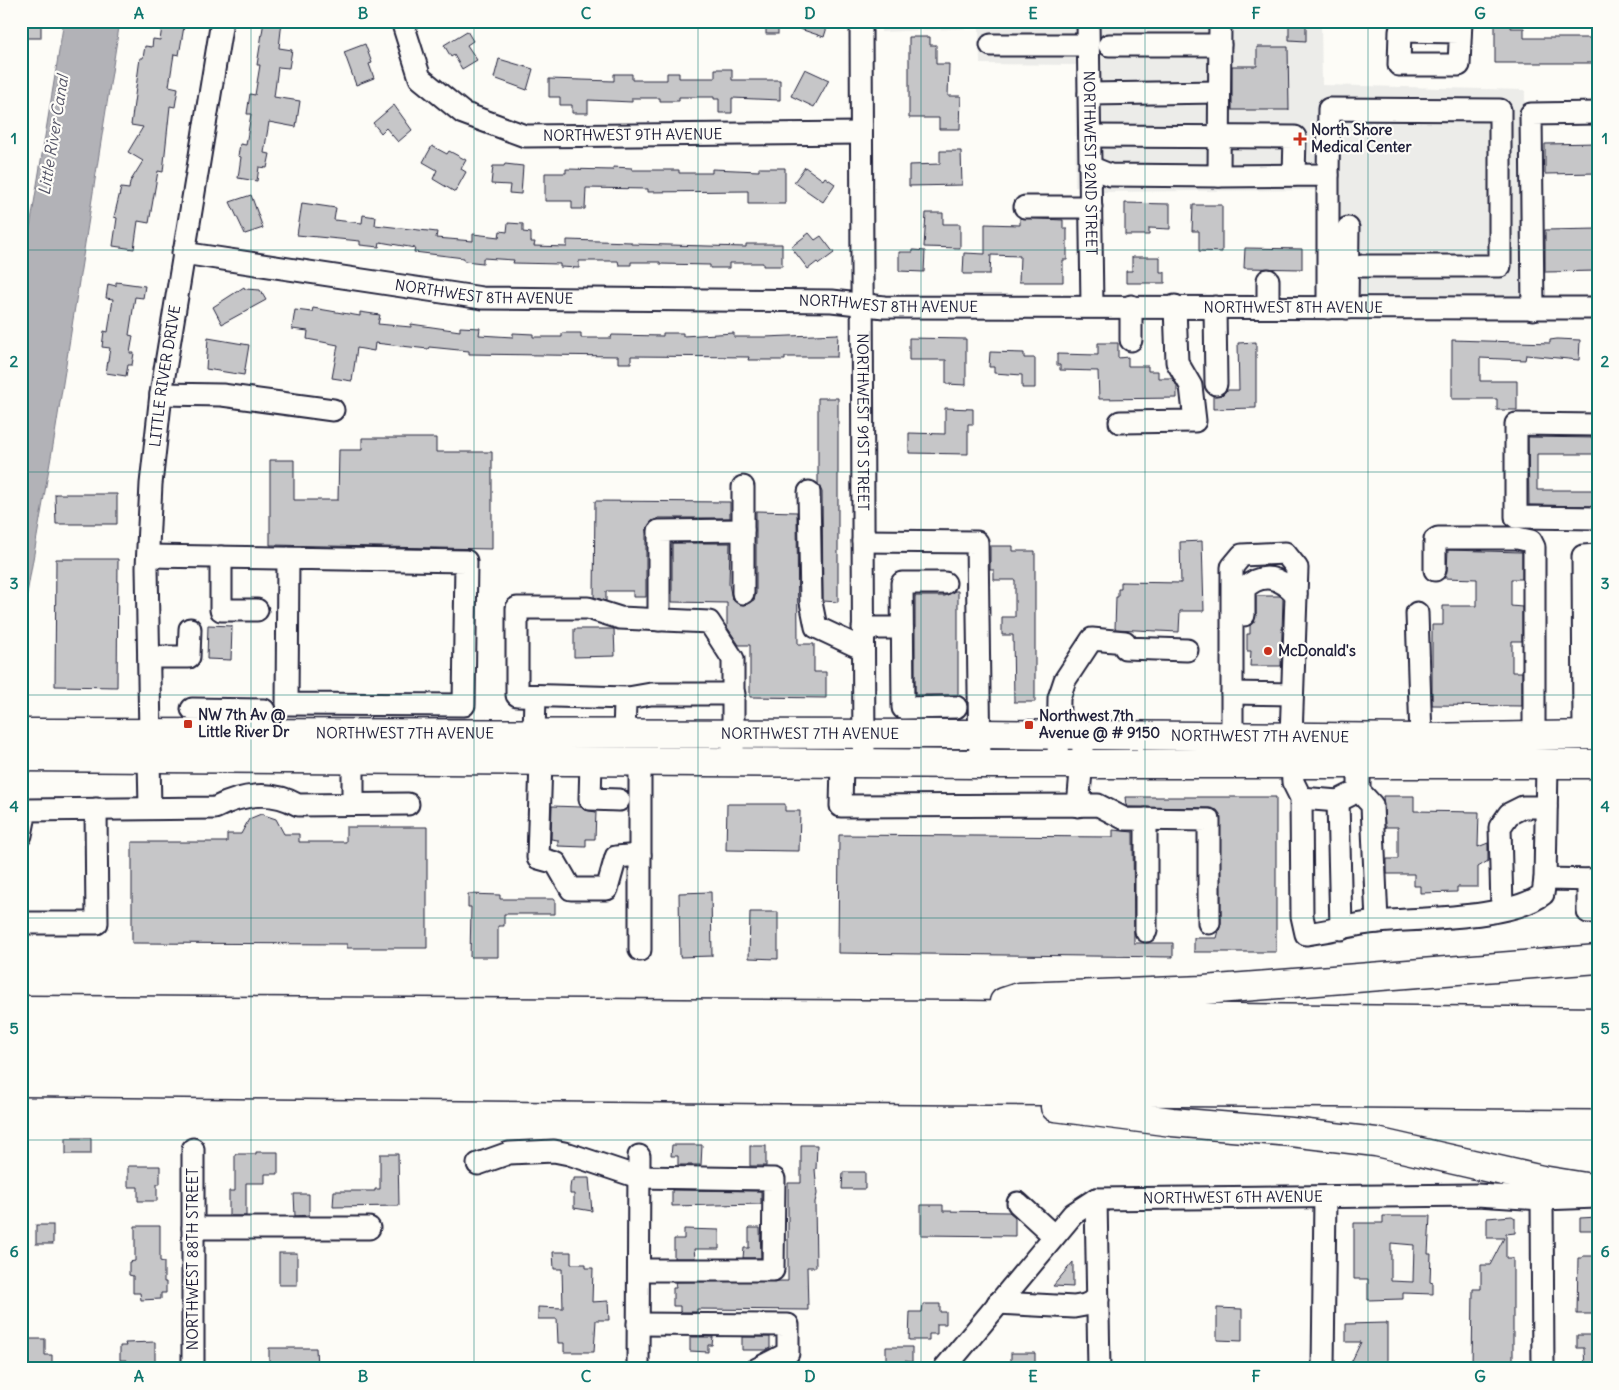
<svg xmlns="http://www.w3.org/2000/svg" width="1619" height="1390" font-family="Delius,sans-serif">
<rect width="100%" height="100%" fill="#fdfcf7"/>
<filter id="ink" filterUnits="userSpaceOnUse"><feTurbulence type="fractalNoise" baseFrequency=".02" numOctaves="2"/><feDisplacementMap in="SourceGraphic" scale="10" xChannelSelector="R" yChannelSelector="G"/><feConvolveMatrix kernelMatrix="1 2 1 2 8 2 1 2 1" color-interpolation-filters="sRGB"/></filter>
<g filter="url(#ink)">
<polygon fill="#ecece9" points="881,21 1321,21 1322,85 1525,90 1522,297 1319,294 1315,190 1098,192 1075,187 1076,65 980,64 979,28 881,32"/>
<polygon fill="#b2b2b7" stroke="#787885" points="64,21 120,21 55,434 21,628 21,282"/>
<g fill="#c6c6c8" stroke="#22223b" fill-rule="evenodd">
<rect x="21" y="21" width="20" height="17"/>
<polygon points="163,21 185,21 179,55 174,54 169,86 178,88 175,107 170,106 163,172 158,171 149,223 138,221 134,249 113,246 117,218 114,217 121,188 129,189 130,182 143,161 128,152 143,127 131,125 140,58 143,58 145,46 152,47 153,39 160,40"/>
<polygon points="264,21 282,21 279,48 292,50 289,68 278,67 274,97 300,101 296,127 269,122 264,153 270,154 267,168 259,167 257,181 238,178 241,157 238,156 240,144 246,145 251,114 247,114 250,94 255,95 260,65 257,65"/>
<rect x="766" y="21" width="12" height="13"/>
<polygon points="786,21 829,21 824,37 785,24"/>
<polygon points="1495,21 1511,21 1511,28 1524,28 1524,38 1598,38 1598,63 1495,63"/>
<polygon points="1289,22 1306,23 1306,41 1289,40"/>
<polygon points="467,31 473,41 467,45 477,60 462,69 454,55 451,57 444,45"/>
<polygon points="909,37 930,37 930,45 936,45 936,64 949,64 948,96 961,96 960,129 939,129 939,118 909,118"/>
<polygon points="365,44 372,63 369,64 374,78 356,85 344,52"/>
<polygon points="1257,47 1288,47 1289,110 1232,110 1232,66 1257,66"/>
<polygon points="499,59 533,69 527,90 494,78"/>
<polygon points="715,69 732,69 732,80 780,80 780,100 732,98 732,113 719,113 719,99 714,99 714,97 679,97 679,101 660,101 660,98 632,98 632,102 588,100 588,113 572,113 572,105 560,105 560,97 549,97 549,79 614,81 614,74 632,74 632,80 667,80 667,73 679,73 679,78 715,78"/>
<polygon points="805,69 829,80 814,107 791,96"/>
<polygon points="394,105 412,130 398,142 386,128 381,133 373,123"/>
<polygon points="1598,143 1598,173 1545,174 1545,144"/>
<polygon points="432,146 447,154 449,151 466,160 461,169 466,172 455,192 433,179 437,170 423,162"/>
<polygon points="940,151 961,151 962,185 909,186 909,165 940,164"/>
<polygon points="505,164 523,166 521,194 509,193 510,185 491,184 493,166 504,166"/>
<polygon points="613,167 632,168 632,170 679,170 679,173 712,173 712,169 759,171 759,168 785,168 785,204 748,204 748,191 648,192 648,189 586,188 585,209 572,209 572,201 545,201 545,173 566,173 566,169 613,170"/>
<polygon points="805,167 823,180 825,177 835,184 823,202 794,182"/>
<polygon points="251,195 263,228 245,234 230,202"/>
<polygon points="302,203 336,208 334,220 362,223 363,215 376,217 375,225 437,232 436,238 473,241 473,234 499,237 500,231 507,232 508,223 523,224 523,232 531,233 531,242 535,242 534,246 567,247 567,240 631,242 631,244 746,247 746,244 782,244 782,266 763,266 763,263 729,263 729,268 710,268 710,265 660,264 660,262 631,262 631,265 619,265 618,261 579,261 579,268 560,267 560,264 513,263 514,260 483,258 483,263 464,261 464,258 414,252 415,248 380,242 379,247 360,245 360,241 297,235"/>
<polygon points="1125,203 1170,204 1170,229 1149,228 1149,235 1125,235"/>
<polygon points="1193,205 1222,205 1222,252 1199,251 1199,231 1192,231"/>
<polygon points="926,213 943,213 943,224 960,224 960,248 924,247"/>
<polygon points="1020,218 1063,220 1063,229 1067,229 1067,260 1063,260 1063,282 1019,282 1020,256 991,255 990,274 963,274 964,253 985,254 985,224 1020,225"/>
<polygon points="1598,229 1598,271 1545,272 1545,230"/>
<polygon points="809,233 815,240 821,236 834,253 819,264 817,262 808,269 791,247"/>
<polygon points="1245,248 1302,249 1302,269 1244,268"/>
<polygon points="913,250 925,251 924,272 899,271 899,252 913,252"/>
<polygon points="1132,257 1160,257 1160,272 1165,272 1165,283 1126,283 1126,271 1132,271"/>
<polygon points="116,282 145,286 143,298 135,297 129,335 133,336 130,353 134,353 132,365 128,365 126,376 106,373 110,348 102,347 104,331 108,332 113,299 106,298 108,284 116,286"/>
<polygon points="244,287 245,289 260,290 266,300 222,324 213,307"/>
<polygon points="313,308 360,316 360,312 380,315 378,324 411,327 411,324 460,331 460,327 480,328 479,335 513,337 513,333 533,334 533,337 562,337 562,333 581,333 581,338 611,338 612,335 663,336 663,333 683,333 683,336 734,333 734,337 765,337 838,334 837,357 785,357 785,360 748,360 749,357 631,356 631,363 618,363 618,356 469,354 469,351 429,347 428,349 375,343 374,351 357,348 352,381 332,378 338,345 307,339 308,331 292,329 295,310 312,312"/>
<polygon points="208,338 249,345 244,375 206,369"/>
<polygon points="909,338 966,339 966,385 946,384 946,360 909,360"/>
<polygon points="1557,339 1580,340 1579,360 1526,355 1525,360 1480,358 1480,381 1517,381 1517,410 1497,410 1497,399 1452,399 1452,340 1550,343 1550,340"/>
<polygon points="1256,342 1256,408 1213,409 1213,396 1222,395 1227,390 1239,390 1238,343"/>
<polygon points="1098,343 1118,343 1118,358 1128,357 1128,366 1148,366 1148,371 1158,371 1158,378 1172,378 1177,386 1177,398 1099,399 1098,371 1060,370 1060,365 1057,365 1057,354 1098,355"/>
<polygon points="990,352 1024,353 1024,358 1035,358 1035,388 1022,388 1022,375 994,373 994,367 989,367"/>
<polygon points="818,398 838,398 838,602 823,601 822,492 818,484"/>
<polygon points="945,408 973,409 973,424 968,424 968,454 909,453 909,433 945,434"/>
<polygon points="1528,437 1598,438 1598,454 1537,454 1537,490 1598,490 1598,506 1529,505"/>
<polygon points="362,438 436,438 436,452 492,452 492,549 270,545 270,460 294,460 294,500 338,500 339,450 362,450"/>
<polygon points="55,494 117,494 117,524 56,524"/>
<polygon points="595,501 730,502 730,518 659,518 652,521 646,531 646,597 633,597 633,591 606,591 606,601 594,597"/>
<polygon points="756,511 797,512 798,644 814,644 814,672 826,672 826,698 750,697 750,645 739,645 727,627 727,603 672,602 672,543 730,543 729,584 732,599 743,605 754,600 756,593"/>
<polygon points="1202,541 1204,611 1180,611 1179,632 1115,629 1116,597 1118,597 1118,589 1121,589 1121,582 1181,583 1180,542"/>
<polygon points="990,546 1013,546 1013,551 1035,551 1035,702 1014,702 1013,635 1002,635 1002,617 1015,617 1015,580 994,580 994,570 990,570"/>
<polygon points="1448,550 1522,552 1522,579 1511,579 1511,606 1522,607 1522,641 1512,641 1512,672 1522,672 1522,706 1432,705 1432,625 1443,625 1443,606 1477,606 1477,579 1444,578 1447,570"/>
<polygon points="56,559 118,559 117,687 55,686"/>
<polygon points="955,591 958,591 958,695 915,695 915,596 945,596"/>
<polygon points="1256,596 1280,596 1283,599 1281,666 1250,666 1251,651 1247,651 1247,634 1250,634 1250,626 1256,615"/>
<polygon points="208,625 232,626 231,660 207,659"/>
<polygon points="574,629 614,629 615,656 574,657"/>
<polygon points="1383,796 1414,796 1414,811 1479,812 1478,847 1488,843 1488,861 1478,867 1478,887 1457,887 1457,892 1420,893 1420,886 1414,886 1414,874 1387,874 1387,859 1398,859 1398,827 1385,827"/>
<polygon points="1125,797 1276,797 1276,952 1194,952 1194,938 1217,938 1221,923 1220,814 1217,810 1209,808 1128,807 1126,805"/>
<polygon points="727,804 785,804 785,811 800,811 799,851 726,850"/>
<polygon points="552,806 581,807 584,810 596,812 595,839 586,839 586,847 558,846 558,840 551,839"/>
<polygon points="261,814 276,819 284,834 299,834 299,842 346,842 346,827 427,827 427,948 347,948 347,944 132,943 132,842 227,842 227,834 241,834 249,819"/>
<polygon points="1113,830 1133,832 1134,943 1173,943 1173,957 838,953 839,835 1113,837"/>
<polygon points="711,892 712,956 680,957 679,893"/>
<polygon points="468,894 500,895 500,899 555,899 555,914 504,914 504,926 498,926 498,957 470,957 471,907 468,907"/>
<polygon points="750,912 778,912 778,959 749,958"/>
<rect x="66" y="1138" width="25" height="16"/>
<polygon points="672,1145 702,1145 701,1165 678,1165 678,1156 671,1156"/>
<polygon points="801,1145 817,1145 816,1169 815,1169 817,1194 815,1202 816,1267 807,1267 808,1310 697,1309 697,1312 680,1312 680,1306 673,1306 673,1288 676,1288 675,1282 788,1281 788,1183 801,1183"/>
<rect x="750" y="1146" width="16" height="20"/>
<polygon points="256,1152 278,1152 278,1174 265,1174 265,1183 246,1183 246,1216 229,1216 229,1191 235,1191 235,1154 256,1154"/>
<polygon points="380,1154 398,1154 399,1206 333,1207 334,1191 375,1191 375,1189 380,1189"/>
<polygon points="128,1166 160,1166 160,1184 157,1184 157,1201 138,1201 138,1187 128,1187"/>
<polygon points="843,1172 865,1172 865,1189 842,1189"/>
<polygon points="574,1178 589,1178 592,1211 574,1208 574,1194 570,1194 570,1188 571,1181 574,1181"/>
<polygon points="672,1190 761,1191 761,1204 672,1206"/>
<polygon points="294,1194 309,1194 309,1215 295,1216"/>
<polygon points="921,1205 943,1205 943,1211 1009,1212 1015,1217 1015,1236 921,1235"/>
<path d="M1383,1216H1430L1428,1254H1431L1430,1282L1433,1283V1294L1403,1293V1299L1368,1300V1279H1354V1223H1383ZM1391,1243L1414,1245L1413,1282L1391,1281Z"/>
<polygon points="1512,1216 1515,1218 1515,1233 1506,1234 1506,1258 1513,1258 1513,1369 1472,1369 1473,1289 1481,1289 1481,1265 1490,1265 1504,1238 1487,1238 1487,1218"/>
<polygon points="1598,1217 1598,1230 1580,1230 1580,1218"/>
<rect x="36" y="1225" width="17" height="19"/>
<polygon points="135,1226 160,1226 160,1261 164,1262 164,1282 166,1282 166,1293 161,1293 161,1299 141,1300 140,1293 133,1293 133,1276 129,1275 129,1262 135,1261"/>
<polygon points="749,1228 760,1228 761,1258 743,1258 744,1248 749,1248"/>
<polygon points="684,1229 719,1230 719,1249 694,1249 695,1258 674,1258 674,1239 684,1239"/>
<polygon points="553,1252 571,1252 571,1264 586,1264 586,1268 593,1268 592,1302 608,1301 609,1320 596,1320 594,1352 564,1352 564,1343 558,1343 557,1319 538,1319 538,1307 563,1308 562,1269 554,1269"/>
<rect x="279" y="1253" width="18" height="32"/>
<polygon points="1583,1256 1598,1256 1598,1314 1577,1314 1578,1258 1582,1258"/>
<polygon points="1073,1262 1073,1287 1053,1286"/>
<polygon points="923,1304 940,1304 940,1312 946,1312 946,1324 937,1324 937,1334 929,1334 929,1340 909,1340 910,1312 922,1312"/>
<polygon points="1217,1308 1242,1309 1242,1341 1217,1340"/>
<polygon points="1387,1323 1387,1369 1348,1369 1361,1342 1346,1342 1346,1324"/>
<polygon points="1577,1335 1598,1335 1598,1369 1585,1369 1584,1348 1577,1348"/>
<polygon points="690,1337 713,1337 712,1345 708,1345 708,1352 690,1351"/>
<polygon points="742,1337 770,1337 770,1348 766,1350 742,1350"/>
<polygon points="25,1339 45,1339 45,1355 52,1355 52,1369 24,1369"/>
<polygon points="155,1342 155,1362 126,1363 126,1360 120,1360 120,1346 126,1346 125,1343"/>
<polygon points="886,1347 912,1347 912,1362 905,1361 905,1369 886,1369"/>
<polygon points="269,1348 316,1348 317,1367 269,1367"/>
<rect x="1011" y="1353" width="24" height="16"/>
</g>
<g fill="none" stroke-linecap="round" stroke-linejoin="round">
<g stroke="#22223b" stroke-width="25">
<g id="minor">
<path id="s1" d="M402,21L420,78L463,113L525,136L861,133"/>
<path id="s2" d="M861,21L864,764"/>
<path id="s3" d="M1088,21L1092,306"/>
<polyline points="1459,32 1400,31 1399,65 1459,65 1461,21"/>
<polyline points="991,45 1088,45"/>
<polyline points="1109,45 1220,45"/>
<polyline points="1089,94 1219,92"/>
<polyline points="1090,136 1295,137 1294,175"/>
<polyline points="1090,167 1110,175 1219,176 1220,21"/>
<polyline points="1328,175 1329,109 1500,110 1500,266 1362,266"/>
<polyline points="1219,176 1328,175 1328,308"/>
<polyline points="1025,207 1091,207"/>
<path id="s4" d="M183,253L482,298L832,301L884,307L1598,308"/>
<polyline points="1131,306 1131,340"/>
<polyline points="1215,307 1216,384"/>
<polyline points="1268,307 1268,280"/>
<polyline points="1347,308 1348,228"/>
<polyline points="1533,309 1531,114 1598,113"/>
<polyline points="161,394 222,395 333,410"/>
<polyline points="1120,422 1195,421 1191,386 1177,362 1175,306"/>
<polyline points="1598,425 1516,424 1516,517 1598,518"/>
<polyline points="809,492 811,602 816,627 863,649"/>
<polyline points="863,541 977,542 980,764"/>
<polyline points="148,556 466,561 464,705 287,704 288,558"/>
<polyline points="221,557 221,610 257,610"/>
<polyline points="1435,570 1435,540 1438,538 1517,538 1531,541 1534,547 1534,737"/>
<polyline points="945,583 902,583 903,708 956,707"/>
<polyline points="743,593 743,487"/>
<polyline points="1417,613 1421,738"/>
<path d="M1244,615V589C1262,571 1280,577 1296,594"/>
<polyline points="659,620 659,531 743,530"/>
<polyline points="863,628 902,628"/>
<polyline points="149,657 189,657 190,629"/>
<polyline points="1232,693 1292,694"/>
<polyline points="628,698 517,695 517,608 588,608 620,618 709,622 733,659 733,763"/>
<polyline points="192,709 264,710"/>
<polyline points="624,733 625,703 628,698 651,694 734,694"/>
<polyline points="534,734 535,696"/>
<path id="s5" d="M150,735L147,567L151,484L161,394L222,21"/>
<polyline points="1584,735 1583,556 1598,555"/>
<polyline points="1232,736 1232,567 1242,555 1285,553 1297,568 1291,736"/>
<polyline points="149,759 150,808"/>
<polyline points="353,760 353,804"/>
<polyline points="541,761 538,858 556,863 571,889 607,889 616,857 640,855"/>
<polyline points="591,762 590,799 619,800"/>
<polyline points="842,764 841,806 1098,805 1125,819 1209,820 1209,923"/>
<polyline points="1058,764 1059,698 1065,680 1092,639 1125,642 1125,648 1187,650"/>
<polyline points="1359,764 1359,791 1372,805 1377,922"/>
<path d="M1292,765L1293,782L1301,798L1302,916L1306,934C1330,931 1354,924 1378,922C1419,918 1512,919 1543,894L1545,879L1547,765"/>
<polyline points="1301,798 1338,801 1350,795"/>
<polyline points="1338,801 1341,929"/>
<polyline points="1078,806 1083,749"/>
<path d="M21,835L26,810L215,808C242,794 272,790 298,805L408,804"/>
<polyline points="1545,879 1598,880"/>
<polyline points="1588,880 1588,912 1598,912"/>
<polyline points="1502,909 1500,827 1509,814 1523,807 1546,807"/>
<polyline points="21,923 97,923 96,809"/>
<polyline points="1146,931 1146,819"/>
<polyline points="640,950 640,762"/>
<polyline points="478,1164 509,1153 554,1151 569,1154 638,1177 774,1179 773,1270 639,1270"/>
<polyline points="1096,1199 1099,1369"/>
<polyline points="1542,1199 1543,1369"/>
<polyline points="1018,1203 1054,1236"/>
<polyline points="193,1228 369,1228"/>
<polyline points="998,1303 1074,1307 1085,1305 1098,1299"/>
<polyline points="638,1324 788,1325 788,1353 757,1369"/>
<polyline points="193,1369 193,1149"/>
<polyline points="638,1369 639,1156"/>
<path id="s6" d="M944,1369L1073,1214L1096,1199L1477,1195L1542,1199L1597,1197"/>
<polyline points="1323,1369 1325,1197"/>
</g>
</g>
<g stroke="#22223b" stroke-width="31">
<g id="major">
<path id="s7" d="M21,733L981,734L1421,738L1598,735"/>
<polyline points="21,757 980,764 1598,764"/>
</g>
</g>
<g stroke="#22223b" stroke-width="31">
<g id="highway">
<polyline points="1004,1002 1019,997 1204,990 1598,959"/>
<polyline points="21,1010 965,1015 1598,1022"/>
<polyline points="21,1033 1598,1044"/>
<polyline points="21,1059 1598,1071"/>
<path d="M21,1082C547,1086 1072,1093 1598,1095"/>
<polyline points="1055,1107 1172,1122 1291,1132 1376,1142 1542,1180 1598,1189"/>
</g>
</g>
<use href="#minor" stroke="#fdfcf7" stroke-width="21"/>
<use href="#major" stroke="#fdfcf7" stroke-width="28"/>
<use href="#highway" stroke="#fdfcf7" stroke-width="28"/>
</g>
</g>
<path fill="none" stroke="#0f766e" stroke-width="1" stroke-opacity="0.55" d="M251,21V1369M474,21V1369M698,21V1369M921,21V1369M1145,21V1369M1368,21V1369M21,250H1598M21,472H1598M21,695H1598M21,918H1598M21,1140H1598"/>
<g fill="#c8321e" stroke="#fdfcf7" stroke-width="2">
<path d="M1297.5 131.5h5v5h5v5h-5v5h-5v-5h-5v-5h5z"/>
<circle cx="1268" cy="651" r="5"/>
<rect x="183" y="719" width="10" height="10" rx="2.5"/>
<rect x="1024" y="720" width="10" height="10" rx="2.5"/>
</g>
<g text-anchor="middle" stroke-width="4.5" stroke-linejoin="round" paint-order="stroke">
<g font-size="15" font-weight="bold" fill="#22223b" stroke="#fdfcf7" text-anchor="start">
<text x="1311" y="135">North Shore<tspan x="1311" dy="17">Medical Center</tspan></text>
<text x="1278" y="656">McDonald's</text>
<text x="198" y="720">NW 7th Av @<tspan x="198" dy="17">Little River Dr</tspan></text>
<text x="1039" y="721">Northwest 7th<tspan x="1039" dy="17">Avenue @ # 9150</tspan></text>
</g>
<g font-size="15" fill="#22223b" stroke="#fdfcf7">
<text dy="5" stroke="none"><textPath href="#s1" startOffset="289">NORTHWEST 9TH AVENUE</textPath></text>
<text dy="5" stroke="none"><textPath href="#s3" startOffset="142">NORTHWEST 92ND STREET</textPath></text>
<text dy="5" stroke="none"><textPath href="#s4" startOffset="304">NORTHWEST 8TH AVENUE</textPath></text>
<text dy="5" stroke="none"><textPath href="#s4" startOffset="709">NORTHWEST 8TH AVENUE</textPath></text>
<text dy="5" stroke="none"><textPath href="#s4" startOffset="1114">NORTHWEST 8TH AVENUE</textPath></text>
<text dy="5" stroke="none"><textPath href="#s5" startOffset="360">LITTLE RIVER DRIVE</textPath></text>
<text dy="5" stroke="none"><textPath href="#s2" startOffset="401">NORTHWEST 91ST STREET</textPath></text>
<text dy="5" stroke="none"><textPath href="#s7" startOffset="384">NORTHWEST 7TH AVENUE</textPath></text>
<text dy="5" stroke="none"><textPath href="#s7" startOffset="789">NORTHWEST 7TH AVENUE</textPath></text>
<text dy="5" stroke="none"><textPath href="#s7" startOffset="1239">NORTHWEST 7TH AVENUE</textPath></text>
<text dy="5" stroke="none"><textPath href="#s6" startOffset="366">NORTHWEST 6TH AVENUE</textPath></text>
<text transform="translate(193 1259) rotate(-90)" y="5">NORTHWEST 88TH STREET</text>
</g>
<g font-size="16" font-style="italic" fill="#545466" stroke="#fdfcf7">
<text transform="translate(53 135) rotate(-81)" y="6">Little River Canal</text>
</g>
</g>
<rect width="1619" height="1390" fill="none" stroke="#fdfcf7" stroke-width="55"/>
<rect x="28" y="28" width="1564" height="1334" fill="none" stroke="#0f766e" stroke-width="2"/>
<g font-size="16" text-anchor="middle" font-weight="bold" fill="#0f766e">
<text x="139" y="19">A</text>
<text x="363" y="19">B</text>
<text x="586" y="19">C</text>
<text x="810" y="19">D</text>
<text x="1033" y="19">E</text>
<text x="1256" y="19">F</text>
<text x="1480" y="19">G</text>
<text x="14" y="144">1</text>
<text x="1605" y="144">1</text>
<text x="14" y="367">2</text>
<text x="1605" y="367">2</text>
<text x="14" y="589">3</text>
<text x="1605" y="589">3</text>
<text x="14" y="812">4</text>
<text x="1605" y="812">4</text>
<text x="14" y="1034">5</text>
<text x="1605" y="1034">5</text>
<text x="14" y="1257">6</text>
<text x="1605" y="1257">6</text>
<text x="139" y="1382">A</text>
<text x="363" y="1382">B</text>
<text x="586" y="1382">C</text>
<text x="810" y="1382">D</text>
<text x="1033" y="1382">E</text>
<text x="1256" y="1382">F</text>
<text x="1480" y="1382">G</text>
</g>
</svg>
